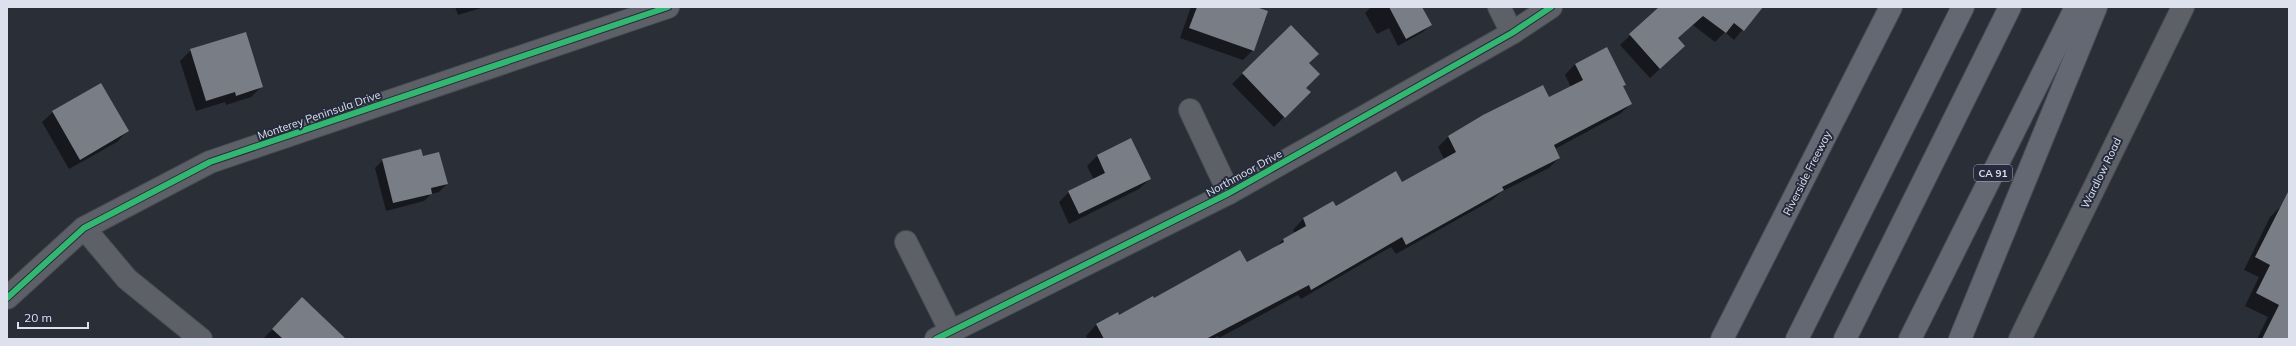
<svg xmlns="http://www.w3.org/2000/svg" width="2296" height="346" font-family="Mulish,sans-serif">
<rect width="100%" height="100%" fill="#2a2e37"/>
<g fill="#0007">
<polygon points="455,7 485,7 458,15"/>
<polygon points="1191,7 1253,7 1253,50 1243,60 1180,38"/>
<polygon points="1371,7 1421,7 1431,24 1423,32 1398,46 1389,28 1377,34 1365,13"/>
<polygon points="1660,7 1761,7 1734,40 1725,32 1715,42 1693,25 1677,39 1674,56 1650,78 1620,45"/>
<polygon points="1291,26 1308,63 1305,88 1309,92 1274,127 1232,84"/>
<polygon points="191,50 261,87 251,97 226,105 225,102 196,111 180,61"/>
<polygon points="1575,64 1622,87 1631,104 1620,114 1555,149 1559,158 1549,168 1501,192 1492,200 1396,254 1391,247 1301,299 1298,295 1219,338 1218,336 1213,339 1088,339 1086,336 1096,325 1118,314 1119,316 1154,300 1247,264 1275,248 1283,240 1295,233 1293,230 1303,219 1333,202 1335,207 1402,183 1444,159 1438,147 1448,137 1483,116 1548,99 1571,87 1565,75"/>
<polygon points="53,112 127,131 117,142 69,169 42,122"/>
<polygon points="1131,139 1150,179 1139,189 1069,224 1059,202 1069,192 1094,180 1087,166 1097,156"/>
<polygon points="422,157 447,184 439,192 431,194 424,201 386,211 375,168 383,160"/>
<polygon points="2282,205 2289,209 2289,339 2257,339 2268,317 2245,306 2259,277 2244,270 2270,217"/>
<polygon points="292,309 344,339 263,339"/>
</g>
<g fill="#797d85">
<polygon points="1197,7 1256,7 1268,11 1254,51 1189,28"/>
<polygon points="1389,7 1422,7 1432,25 1406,39"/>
<polygon points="1659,7 1763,7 1744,31 1734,23 1726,33 1703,16 1678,38 1685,46 1660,69 1629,34"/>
<polygon points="1291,25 1319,54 1309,63 1320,74 1306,88 1311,92 1285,118 1242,73"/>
<polygon points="246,32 263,87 236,96 235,92 206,101 190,49"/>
<polygon points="1607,47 1626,85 1623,86 1632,104 1554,145 1560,158 1502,187 1504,190 1406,245 1402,237 1311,290 1309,285 1206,339 1104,339 1096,324 1118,312 1119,315 1153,296 1154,298 1240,250 1247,262 1284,242 1283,239 1306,226 1303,218 1333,201 1336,206 1396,171 1402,182 1456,152 1448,136 1483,115 1543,85 1549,97 1583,80 1575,64"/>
<polygon points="101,83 129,131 80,160 52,111"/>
<polygon points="1131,138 1151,179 1079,214 1068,191 1105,173 1097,155"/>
<polygon points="421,149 423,156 439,152 448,184 431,188 432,194 393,203 382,159"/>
<polygon points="2289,190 2289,339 2262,339 2279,305 2256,293 2270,265 2255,257"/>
<polygon points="302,297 346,339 283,339 272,329"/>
</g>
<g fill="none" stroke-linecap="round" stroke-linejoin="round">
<g stroke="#474b53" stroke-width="24">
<g id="street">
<polyline points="1499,7 1512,33"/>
<polyline points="1190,110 1229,193"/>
<polyline points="84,228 127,279 201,339"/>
<polyline points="906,242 951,332"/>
<polyline points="7,298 84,228 210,162 668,7"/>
<polyline points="936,339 1229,193 1512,33 1551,7"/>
<polyline points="2020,339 2183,7"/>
</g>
</g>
<g stroke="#474b53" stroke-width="24">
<g id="highway">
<polyline points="1722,339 1891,7"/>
<polyline points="1797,339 1963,7"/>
<polyline points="1845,339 2010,7"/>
<polyline points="1910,339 2076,7"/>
<polyline points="1960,339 2096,7"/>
</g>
</g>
<use href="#street" stroke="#5e6067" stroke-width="22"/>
<use href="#highway" stroke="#646872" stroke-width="22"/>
<g stroke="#252b3c" stroke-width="8">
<g id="cycleway">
<polyline points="7,298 84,228 210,162 668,7"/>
<polyline points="936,339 1229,193 1512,33 1551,7"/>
</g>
</g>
<use href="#cycleway" stroke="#33b770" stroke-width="6"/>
</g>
<g text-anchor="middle" stroke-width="4" stroke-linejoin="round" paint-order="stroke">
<rect fill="#252b3c" stroke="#a6aab8" stroke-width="1" x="1974" y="165" width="38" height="16" rx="3"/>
<g font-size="10" font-weight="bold" fill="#dde1ed">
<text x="1993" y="177">CA 91</text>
</g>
<g font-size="11" fill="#dde1ed" stroke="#252b3c">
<text transform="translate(319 115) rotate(-19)" y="4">Monterey Peninsula Drive</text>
<text transform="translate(1244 173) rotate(-29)" y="4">Northmoor Drive</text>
<text transform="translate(1807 173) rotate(-63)" y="4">Riverside Freeway</text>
<text transform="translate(2101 173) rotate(-64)" y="4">Wardlow Road</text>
</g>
</g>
<rect width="2296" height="346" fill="none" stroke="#dde1ed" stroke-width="16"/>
<path d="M18 322v6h70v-6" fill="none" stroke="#dde1ed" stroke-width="2"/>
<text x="24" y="322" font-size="12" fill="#dde1ed" stroke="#252b3c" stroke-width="3" paint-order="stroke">20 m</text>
</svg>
